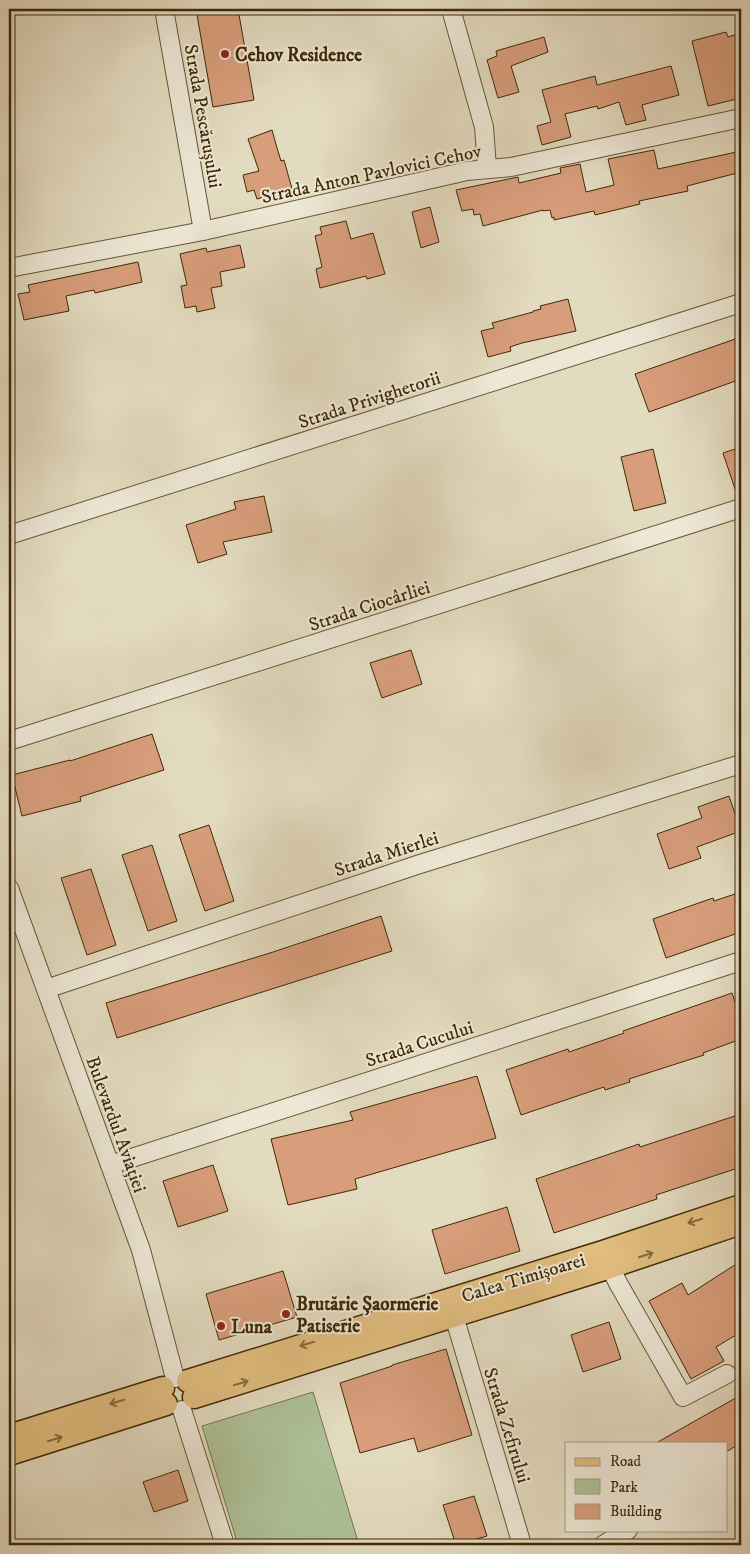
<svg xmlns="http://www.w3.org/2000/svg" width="750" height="1554" font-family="'IM FELL DW Pica',serif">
<rect width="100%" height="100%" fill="#e3dbc0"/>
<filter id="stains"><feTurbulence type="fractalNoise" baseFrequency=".004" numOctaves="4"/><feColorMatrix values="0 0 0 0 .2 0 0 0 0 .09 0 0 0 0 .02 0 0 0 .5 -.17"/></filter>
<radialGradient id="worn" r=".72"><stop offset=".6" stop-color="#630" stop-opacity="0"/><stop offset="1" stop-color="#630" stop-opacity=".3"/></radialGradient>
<polygon fill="#aec197" stroke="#77754e" points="313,1392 359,1545 238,1545 202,1426"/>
<g fill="#d89e7b" stroke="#402905">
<polygon points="196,9 238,9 254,100 213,107"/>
<polygon points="726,32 728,37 741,33 741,98 708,106 692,41"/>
<polygon points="544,37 548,52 511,66 519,92 498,98 487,60 497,56 496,51"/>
<polygon points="671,66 679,95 642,105 646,120 626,125 619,102 598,109 597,106 565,114 571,137 542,145 537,126 551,122 542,90 595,76 597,85"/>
<polygon points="272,130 277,148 281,161 284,160 292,189 257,199 254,190 247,192 243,175 259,171 248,139"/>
<polygon points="654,150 658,169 741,151 741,172 687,186 688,191 639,201 640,204 595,215 594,211 554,220 554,217 552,218 550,210 543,211 543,210 483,226 480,214 474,215 473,209 462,211 456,190 518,177 519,183 561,173 560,168 580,164 586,192 614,185 608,159"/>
<polygon points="430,207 439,242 421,248 412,212"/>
<polygon points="346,221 351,239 373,233 385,274 367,279 366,276 320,288 316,269 322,267 315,236 322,234 320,227"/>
<polygon points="240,245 245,267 220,272 222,286 211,288 215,308 197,312 196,306 185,308 181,286 187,285 180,254 206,248 207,252"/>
<polygon points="138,262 142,282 95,293 94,290 66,296 69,311 24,320 18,294 30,292 28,285"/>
<polygon points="568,299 576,331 522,343 510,347 511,351 488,357 481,331 494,328 492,323 533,312 533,311 541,309 540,306"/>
<polygon points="741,337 741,379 649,412 635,374"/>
<polygon points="741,447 741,498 738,498 723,453"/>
<polygon points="653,449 666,503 634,511 621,457"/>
<polygon points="264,496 272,532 223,542 227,554 198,563 186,525 236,509 234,502"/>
<polygon points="411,650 422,684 382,698 370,663"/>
<polygon points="152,734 164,770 80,797 81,801 22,816 12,775 70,760 70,761"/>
<polygon points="729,796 741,831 697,847 701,858 669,869 657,834 702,818 698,807"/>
<polygon points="209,825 234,901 205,911 179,835"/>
<polygon points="152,845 177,921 148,931 122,855"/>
<polygon points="91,869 116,945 87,955 61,878"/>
<polygon points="741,892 741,932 666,958 653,919 713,898 714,901"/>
<polygon points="381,916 392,951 117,1038 106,1003 270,953"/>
<polygon points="732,993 737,1008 741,1007 741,1039 703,1053 704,1055 629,1079 630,1082 605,1090 604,1087 521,1115 506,1070 568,1049 569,1052 624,1033 623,1031"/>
<polygon points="477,1076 496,1138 355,1179 357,1189 288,1205 271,1139 353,1120 350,1112"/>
<polygon points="741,1114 741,1167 656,1195 657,1199 554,1233 536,1179 639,1144 640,1147"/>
<polygon points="213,1165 228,1211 178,1227 163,1181"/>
<polygon points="507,1207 520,1251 445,1274 432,1230"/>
<polygon points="741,1261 741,1332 716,1347 724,1361 691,1379 649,1301 682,1283 688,1295"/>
<polygon points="283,1271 297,1317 219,1340 206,1294"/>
<polygon points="609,1322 621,1359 583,1372 571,1335"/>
<polygon points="446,1349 472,1435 418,1452 414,1438 360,1453 340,1383 392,1366 392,1365"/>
<polygon points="741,1395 741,1443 726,1452 726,1443 656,1443"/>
<polygon points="178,1470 188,1501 154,1512 143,1482"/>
<polygon points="474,1496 487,1536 456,1545 443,1505"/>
</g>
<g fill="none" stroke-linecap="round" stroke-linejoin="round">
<g stroke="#695634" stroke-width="20">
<g id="minor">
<polyline points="164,9 203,231"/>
<polyline points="451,9 484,127 487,168"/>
<polyline points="9,268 203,231 467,171 511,167 741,118"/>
<polyline points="9,535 741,303"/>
<polyline points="9,741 741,508"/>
<polyline points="9,888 141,1250 175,1378"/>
<polyline points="46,989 417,865 741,764"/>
<polyline points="110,1165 741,961"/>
<polyline points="610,1267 618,1283 683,1397 727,1374"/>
<polyline points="454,1316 522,1545"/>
<polyline points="182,1410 225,1545"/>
<polyline points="603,1545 628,1530"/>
</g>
</g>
<g stroke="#402905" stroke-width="25">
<g id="major">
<polyline points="188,1381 603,1252 741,1206"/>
<polyline points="194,1397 610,1267 741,1223"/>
<polyline points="9,1436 163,1388"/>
<polyline points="9,1454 166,1404"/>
</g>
</g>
<use href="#minor" stroke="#ede8d6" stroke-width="18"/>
<use href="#major" stroke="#e2be80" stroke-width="22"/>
</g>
<defs><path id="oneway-shaft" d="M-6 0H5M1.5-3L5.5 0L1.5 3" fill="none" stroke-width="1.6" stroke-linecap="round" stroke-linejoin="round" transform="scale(1.25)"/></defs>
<g stroke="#896c3c">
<use href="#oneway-shaft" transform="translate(695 1221) rotate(162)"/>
<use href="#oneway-shaft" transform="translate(646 1255) rotate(-18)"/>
<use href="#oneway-shaft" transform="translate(307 1344) rotate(163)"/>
<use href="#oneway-shaft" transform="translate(241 1383) rotate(-17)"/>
<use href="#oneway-shaft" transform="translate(117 1402) rotate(163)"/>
<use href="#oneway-shaft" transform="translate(55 1439) rotate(-17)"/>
</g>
<g fill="#8f2418" stroke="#ede8d6" stroke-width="2">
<circle cx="225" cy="54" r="5"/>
<circle cx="286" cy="1314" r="5"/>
<circle cx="221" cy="1326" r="5"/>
</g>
<g text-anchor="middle" stroke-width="4" stroke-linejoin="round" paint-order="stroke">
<g font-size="19" font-weight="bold" fill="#402905" stroke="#ede8d6" text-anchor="start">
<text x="235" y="61">Cehov Residence</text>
<text x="296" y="1310">Brutărie Șaormerie<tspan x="296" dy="22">Patiserie</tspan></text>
<text x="231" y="1333">Luna</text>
</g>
<g font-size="19" fill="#402905" stroke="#ede8d6">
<text transform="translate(204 116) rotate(80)" y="7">Strada Pescărușului</text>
<text transform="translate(371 173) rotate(-12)" y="7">Strada Anton Pavlovici Cehov</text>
<text transform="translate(369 399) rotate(-18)" y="7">Strada Privighetorii</text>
<text transform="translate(369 605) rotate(-18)" y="7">Strada Ciocârliei</text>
<text transform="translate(386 853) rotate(-18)" y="7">Strada Mierlei</text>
<text transform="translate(419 1043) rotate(-18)" y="7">Strada Cucului</text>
<text transform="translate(117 1124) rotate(70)" y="7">Bulevardul Aviației</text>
<text transform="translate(523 1277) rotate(-17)" y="7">Calea Timișoarei</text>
<text transform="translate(508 1425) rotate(73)" y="7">Strada Zefirului</text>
</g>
</g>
<rect width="750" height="1554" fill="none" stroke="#e3dbc0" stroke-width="30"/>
<rect x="10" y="10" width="730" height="1534" fill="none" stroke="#402905" stroke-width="2.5"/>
<rect x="15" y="15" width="720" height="1524" fill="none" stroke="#402905"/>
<rect x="565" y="1442" width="162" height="90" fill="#ede8d6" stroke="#a89c82"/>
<rect x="575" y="1458" width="25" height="8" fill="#e2be80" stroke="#a89c82"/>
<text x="610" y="1466" font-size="15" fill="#402905">Road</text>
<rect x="575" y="1479" width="25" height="15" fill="#aec197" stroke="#a89c82"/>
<text x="610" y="1492" font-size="15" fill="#402905">Park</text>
<rect x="575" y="1504" width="25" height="15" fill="#d89e7b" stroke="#a89c82"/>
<text x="610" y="1516" font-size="15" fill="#402905">Building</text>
<rect width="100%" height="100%" filter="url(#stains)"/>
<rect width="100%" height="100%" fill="url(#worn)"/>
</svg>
